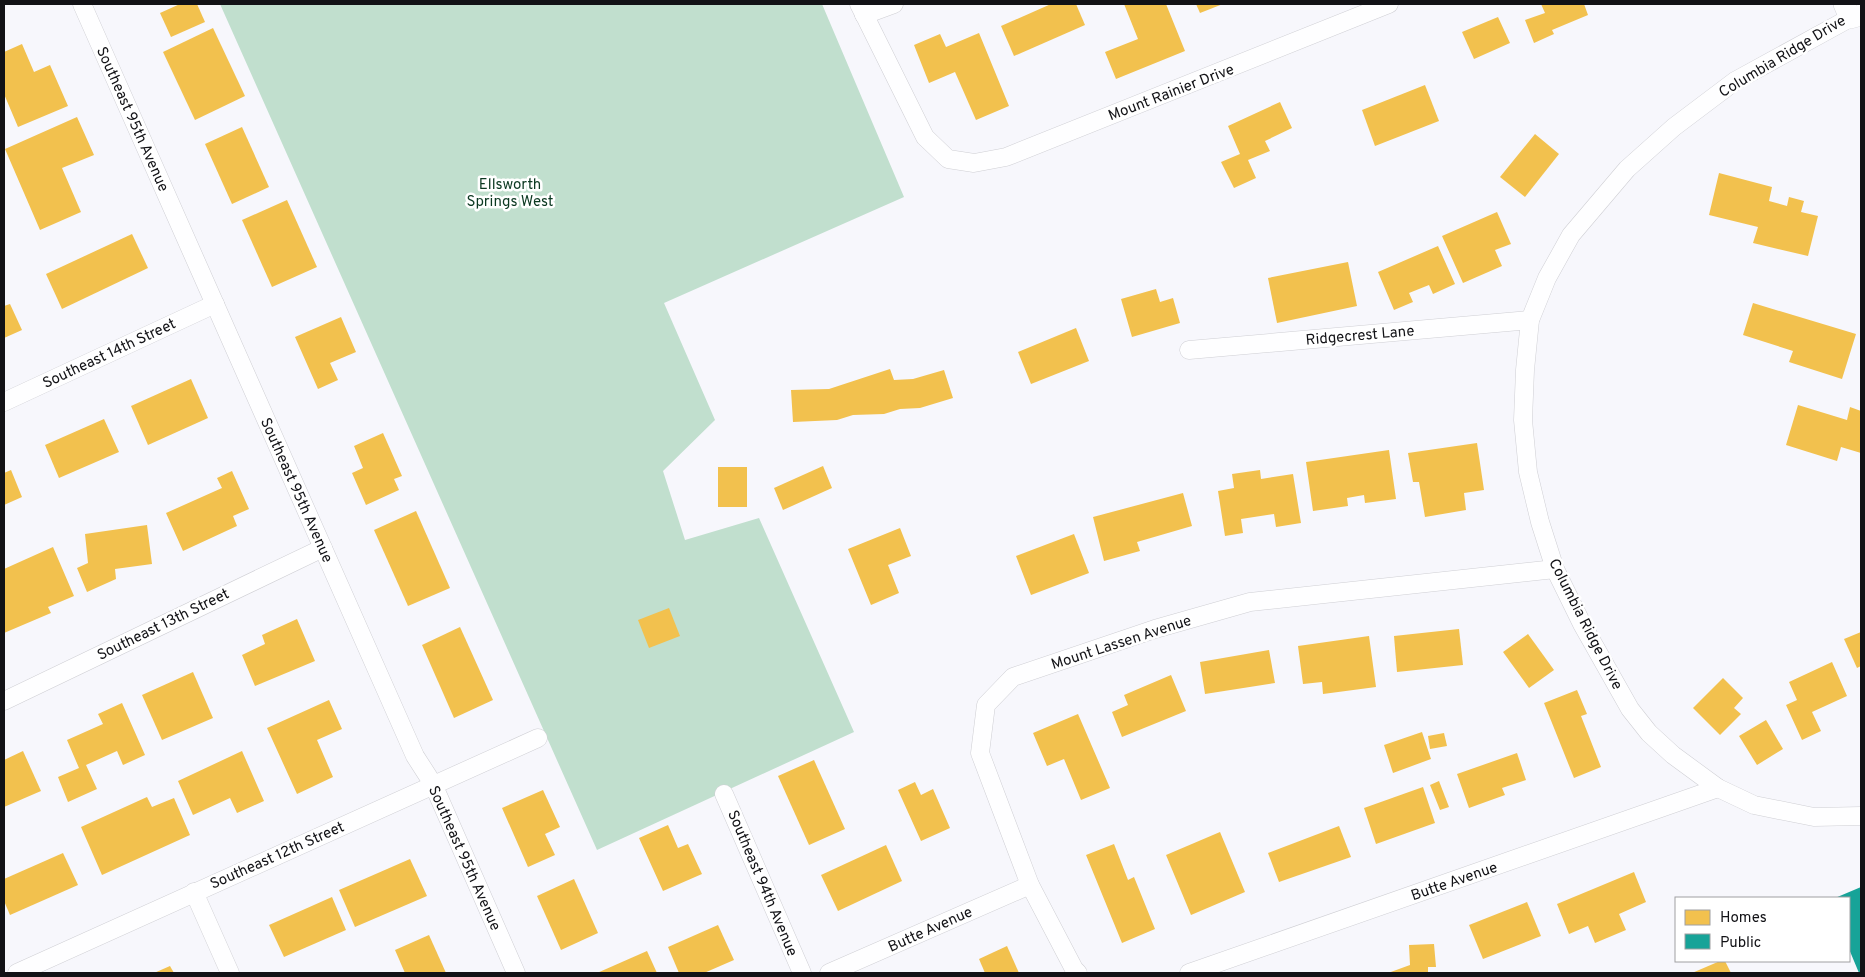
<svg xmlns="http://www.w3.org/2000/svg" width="1865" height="977" font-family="Overpass,sans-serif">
<rect width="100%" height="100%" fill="#f7f7fc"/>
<polygon fill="#c1dfce" points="220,4 822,4 904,197 664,303 715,420 663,471 685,540 759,518 854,732 597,850"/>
<g fill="#f2c14e">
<polygon points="180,4 197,4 205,22 171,37 160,13"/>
<polygon points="1051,4 1076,4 1085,25 1014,56 1001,26"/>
<polygon points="1124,4 1166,4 1185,51 1116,79 1105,52 1138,39"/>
<polygon points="1196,4 1223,4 1200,13"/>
<polygon points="1541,4 1584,4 1588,15 1552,30 1554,34 1534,43 1525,20 1545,13"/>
<polygon points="1498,17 1510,43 1474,59 1462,32"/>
<polygon points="213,28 245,96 195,120 163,52"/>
<polygon points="979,33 1009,106 976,120 955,72 929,83 914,45 940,34 946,47"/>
<polygon points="22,44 34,72 50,65 68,106 18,127 4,94 4,52"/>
<polygon points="1425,85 1439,121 1375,146 1362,110"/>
<polygon points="1280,102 1292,128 1265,141 1270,151 1248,160 1256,178 1234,188 1221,162 1240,154 1228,126"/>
<polygon points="77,117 94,155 62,168 81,212 40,230 5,149"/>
<polygon points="242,127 269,187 232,204 205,144"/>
<polygon points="1535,134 1559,154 1525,197 1500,177"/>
<polygon points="1719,173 1772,187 1769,201 1787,206 1789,197 1804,201 1801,212 1818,216 1808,256 1753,243 1758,227 1709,215"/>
<polygon points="287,200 317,267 272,287 242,220"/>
<polygon points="1497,212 1511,244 1495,250 1502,266 1463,283 1442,236"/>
<polygon points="132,234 148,268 62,309 46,274"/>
<polygon points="1438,246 1455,284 1433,294 1429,285 1409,293 1413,302 1394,310 1378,272"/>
<polygon points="1348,262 1357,306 1277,323 1268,278"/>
<polygon points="1156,289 1160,302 1173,298 1180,323 1132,337 1121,299"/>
<polygon points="1753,303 1856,334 1842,379 1789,362 1793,351 1743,335"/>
<polygon points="10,304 22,330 4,338 4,306"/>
<polygon points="341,317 356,352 330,363 338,380 318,389 295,337"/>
<polygon points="1076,328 1089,361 1031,384 1018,352"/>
<polygon points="890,369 894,380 913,379 944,370 953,398 920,408 900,409 884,414 853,415 837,420 793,422 791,390 829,389"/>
<polygon points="191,379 208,418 148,445 131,406"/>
<polygon points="1798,405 1847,420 1850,407 1861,411 1861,453 1841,447 1837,461 1786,445"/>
<polygon points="104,419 119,452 59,478 45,445"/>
<polygon points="383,433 402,476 394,479 399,490 366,505 352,473 363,468 354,446"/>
<polygon points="1477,443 1484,490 1464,493 1466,510 1425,517 1419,482 1413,482 1408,453"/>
<polygon points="1389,450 1396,499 1365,503 1364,495 1347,498 1348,506 1313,511 1306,462"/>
<polygon points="823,466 832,488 783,510 774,488"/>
<rect x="718" y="467" width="29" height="40"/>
<polygon points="11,470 22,497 4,505 4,473"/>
<polygon points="1260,470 1261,479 1293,474 1301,523 1276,527 1274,514 1241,519 1243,533 1225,536 1218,491 1234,488 1232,474"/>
<polygon points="232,471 249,509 233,516 237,526 183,551 166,513 222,488 217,478"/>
<polygon points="1183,493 1192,526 1137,542 1140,551 1104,561 1093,517"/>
<polygon points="416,511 450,588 408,606 374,530"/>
<polygon points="147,525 152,564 115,569 116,579 87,592 77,568 88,563 85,534"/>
<polygon points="900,528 911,556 888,565 899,593 871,605 848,549"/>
<polygon points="1074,534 1089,573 1031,595 1016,556"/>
<polygon points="53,547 74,596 48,607 51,613 4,633 4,569"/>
<polygon points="669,608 680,636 649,648 638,620"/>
<polygon points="297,619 315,661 255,686 242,655 265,644 262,635"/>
<polygon points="460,627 493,700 454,718 422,645"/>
<polygon points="1459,629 1463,665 1397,672 1394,636"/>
<polygon points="1861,632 1861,666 1857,668 1844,639"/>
<polygon points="1528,634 1554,670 1529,688 1503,652"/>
<polygon points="1369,636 1376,687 1323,694 1322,682 1303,684 1298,646"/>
<polygon points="1269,650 1275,683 1205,694 1200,662"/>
<polygon points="1832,662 1847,696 1812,712 1821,731 1802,740 1786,705 1797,700 1789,682"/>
<polygon points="193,672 213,718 162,740 142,695"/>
<polygon points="1171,675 1186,711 1122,737 1112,712 1128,705 1124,695"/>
<polygon points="1723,678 1743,698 1734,708 1741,714 1720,735 1693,708"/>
<polygon points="1577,690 1587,714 1581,716 1601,767 1574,778 1544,703"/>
<polygon points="329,700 342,729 317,740 333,777 297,794 267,728"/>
<polygon points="122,703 145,755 123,765 117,751 86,765 97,789 68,802 58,777 79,768 67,740 103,724 98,714"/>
<polygon points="1078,714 1110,788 1081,800 1064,759 1047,766 1033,733"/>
<polygon points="1766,720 1783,749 1757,765 1739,736"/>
<polygon points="1422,732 1431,759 1393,773 1384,745"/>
<polygon points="1444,733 1447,746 1430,749 1428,736"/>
<polygon points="23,751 41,791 4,807 4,760"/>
<polygon points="242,751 264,801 237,813 230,798 193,815 178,781"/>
<polygon points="1517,753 1526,780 1502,788 1505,795 1469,808 1457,774"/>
<polygon points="814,760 845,829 809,845 778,776"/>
<polygon points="1439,781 1449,807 1440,810 1430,785"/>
<polygon points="915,782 921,795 933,789 950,828 921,841 898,790"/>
<polygon points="1423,787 1435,823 1376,844 1364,808"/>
<polygon points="543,790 560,827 545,834 555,855 528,867 502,808"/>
<polygon points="147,797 152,807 174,798 190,835 102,875 81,827"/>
<polygon points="668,825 678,848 688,844 702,874 663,891 639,838"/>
<polygon points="1339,826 1351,857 1279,882 1268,853"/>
<polygon points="1220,832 1245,892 1191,915 1166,855"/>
<polygon points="1114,844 1128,880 1134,877 1155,929 1122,943 1086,855"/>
<polygon points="886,845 902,881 838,911 821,875"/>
<polygon points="63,853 78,885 10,915 4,901 4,879"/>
<polygon points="410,859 427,896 355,927 339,890"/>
<polygon points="1634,872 1646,902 1619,914 1626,930 1595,943 1588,926 1569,934 1557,904"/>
<polygon points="574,879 598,933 561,950 537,896"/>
<polygon points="332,897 346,930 284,957 269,925"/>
<polygon points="1527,902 1541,936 1483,959 1469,925"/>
<polygon points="718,925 734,960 704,973 679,973 668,947"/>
<polygon points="429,935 446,973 405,973 395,950"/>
<polygon points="1434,944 1436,967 1428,967 1428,973 1388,973 1410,965 1409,945"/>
<polygon points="1007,946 1019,973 985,973 979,959"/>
<polygon points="647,951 657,973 597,973"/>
<polygon points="1720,961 1725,961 1731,973 1692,973"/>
<polygon points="170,966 174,973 154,973"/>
</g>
<polygon fill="#17a398" points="1861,887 1861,973 1859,973 1849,949 1849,898 1835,898"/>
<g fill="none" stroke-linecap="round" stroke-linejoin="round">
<g stroke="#cfcfd4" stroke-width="19">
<g id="minor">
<polyline points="82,4 415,756 433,784 516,973"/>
<polyline points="859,4 925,137 948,159 974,163 1006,157 1389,4"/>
<polyline points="864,15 894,4"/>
<polyline points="1850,18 1735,81 1674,127 1627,169 1571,235 1547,278 1530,320 1525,370 1523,420 1528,472 1540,522 1555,569 1582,624 1630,709 1649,733 1673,755 1718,788 1754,805 1814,817 1861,816"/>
<polyline points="1189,350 1530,320"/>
<polyline points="4,402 215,304"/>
<polyline points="4,701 323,548"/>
<polyline points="724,794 802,973"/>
<polyline points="194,892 230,973"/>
<polyline points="17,973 538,738"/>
<polyline points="829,973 1030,885"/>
<polyline points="1078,973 1074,969 1030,885 980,753 986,705 1013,677 1155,629 1250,602 1555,569"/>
<polyline points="1189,973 1718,788"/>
</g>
</g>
<g stroke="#cfcfd4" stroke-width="22">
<polyline id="tertiary" points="1844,4 1850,18 1861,15"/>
</g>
<use href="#minor" stroke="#fefeff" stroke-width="18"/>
<use href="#tertiary" stroke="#fefeff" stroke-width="21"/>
</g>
<g text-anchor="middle" stroke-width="5" stroke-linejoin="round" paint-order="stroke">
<g font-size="15" fill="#121216" stroke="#fff">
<text transform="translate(1782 56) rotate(-31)" y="5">Columbia Ridge Drive</text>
<text transform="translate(1171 92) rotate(-21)" y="5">Mount Rainier Drive</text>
<text transform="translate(133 119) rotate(66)" y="5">Southeast 95th Avenue</text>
<text transform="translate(1360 335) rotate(-5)" y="5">Ridgecrest Lane</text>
<text transform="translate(109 353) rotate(-25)" y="5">Southeast 14th Street</text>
<text transform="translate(297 490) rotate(66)" y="5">Southeast 95th Avenue</text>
<text transform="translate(163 624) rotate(-26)" y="5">Southeast 13th Street</text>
<text transform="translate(1586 624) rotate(63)" y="5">Columbia Ridge Drive</text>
<text transform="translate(1121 642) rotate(-18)" y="5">Mount Lassen Avenue</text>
<text transform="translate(277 855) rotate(-24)" y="5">Southeast 12th Street</text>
<text transform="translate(465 858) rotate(66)" y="5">Southeast 95th Avenue</text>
<text transform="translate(1454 881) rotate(-19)" y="5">Butte Avenue</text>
<text transform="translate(763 883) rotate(67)" y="5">Southeast 94th Avenue</text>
<text transform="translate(930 929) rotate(-24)" y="5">Butte Avenue</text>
</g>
<g font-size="15" fill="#0b3821" stroke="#fff">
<text x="510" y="189">Ellsworth<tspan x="510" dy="17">Springs West</tspan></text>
</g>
</g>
<rect width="1865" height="977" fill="none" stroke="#121216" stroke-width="10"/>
<rect x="1675" y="897" width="175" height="65" fill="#ffffff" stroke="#a0a0a2"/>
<rect x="1685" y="910" width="25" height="15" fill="#f2c14e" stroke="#a0a0a2"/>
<text x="1720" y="922" font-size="15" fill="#121216">Homes</text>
<rect x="1685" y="934" width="25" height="15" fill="#17a398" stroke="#a0a0a2"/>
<text x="1720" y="947" font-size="15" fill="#121216">Public</text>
</svg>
